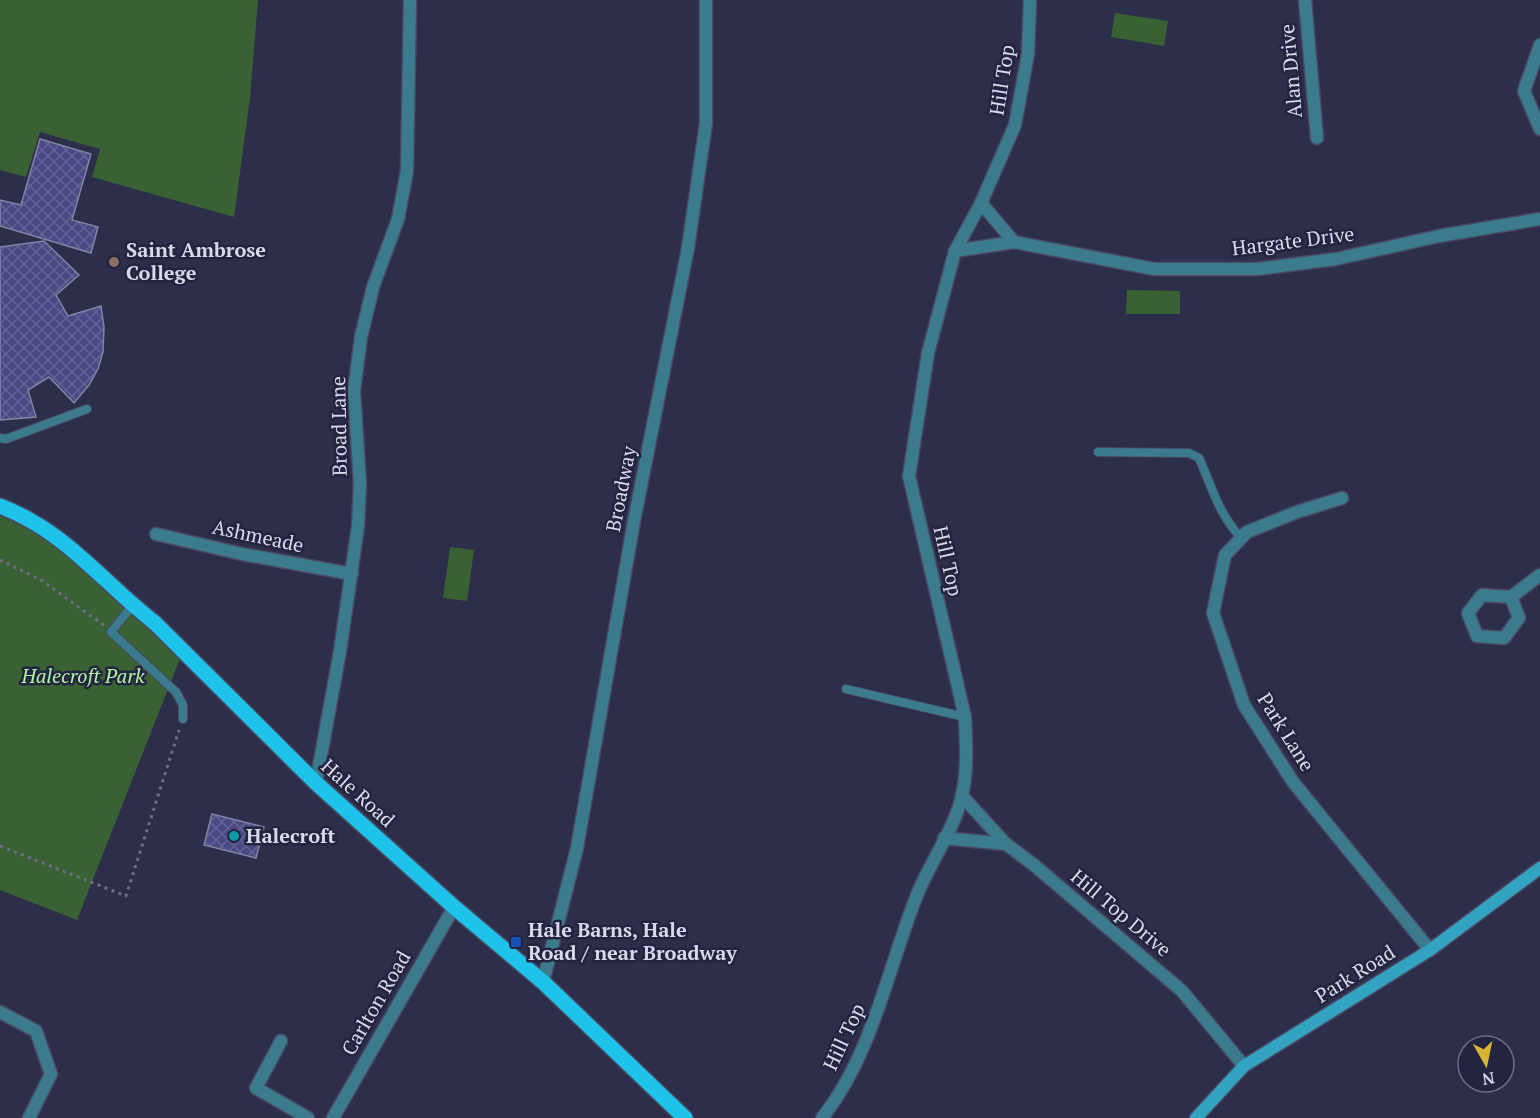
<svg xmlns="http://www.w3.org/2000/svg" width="1540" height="1118" font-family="'PT Serif',serif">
<defs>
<pattern id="building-cross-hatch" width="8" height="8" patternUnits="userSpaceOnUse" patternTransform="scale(1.5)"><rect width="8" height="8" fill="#4a4985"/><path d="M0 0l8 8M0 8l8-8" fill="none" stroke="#636396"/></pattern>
</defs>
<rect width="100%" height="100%" fill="#2d2e4a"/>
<g fill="#396133">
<polygon points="0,0 258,0 250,98 234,217 92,177 100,149 40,132 26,177 0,170"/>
<polygon points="1115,13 1168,21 1164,46 1111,37"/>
<polygon points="1127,290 1180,291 1180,314 1126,314"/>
<polygon points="0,506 26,517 183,651 77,920 0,890"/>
<polygon points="450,547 474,550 467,601 443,598"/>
</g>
<g fill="url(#building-cross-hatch)" stroke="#8183a4" stroke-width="1.5">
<polygon points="40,139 91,154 72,220 98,227 91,253 0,226 0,200 21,205"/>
<polygon points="44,241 79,275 56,295 68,316 101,306 104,327 103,352 98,369 89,385 74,403 49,377 28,390 36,417 0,420 0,247"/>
<polygon points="212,814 264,827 256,858 204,845"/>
</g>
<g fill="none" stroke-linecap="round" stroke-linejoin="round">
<g stroke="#484a64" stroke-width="10">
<g id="service">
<polyline points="0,438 6,439 87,409"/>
<path d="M1098,452L1189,453L1199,458C1213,489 1217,511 1241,538"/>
<polyline points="132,606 111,632 176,692 183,705 183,719"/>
<polyline points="846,689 965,717"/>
</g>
</g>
<g stroke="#484a64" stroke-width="15">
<g id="minor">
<polyline points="1305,0 1317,138"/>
<polyline points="1540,45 1524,91 1540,129"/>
<polyline points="981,203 1014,242"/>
<polyline points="955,251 1014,242 1154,269 1257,269 1336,259 1439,236 1540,219"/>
<polyline points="1342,498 1297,512 1247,532 1225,555 1213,613 1244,705 1293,782 1430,950"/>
<polyline points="156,534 242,554 352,574"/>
<polyline points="1511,597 1519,618 1504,638 1477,636 1468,613 1482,595 1511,597 1540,575"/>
<polyline points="316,783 340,651 358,526 360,484 354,391 361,337 373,287 398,219 407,171 410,0"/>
<polyline points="962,796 1006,844"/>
<polyline points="944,838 1006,844 1034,865 1182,991 1244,1066"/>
<polyline points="543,982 577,848 634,521 688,248 706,123 706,0"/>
<polyline points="0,1012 36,1031 51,1074 29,1118"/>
<polyline points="281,1041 256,1088 308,1118"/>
<polyline points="333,1118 454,907"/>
<path d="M822,1118C872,1056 888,968 917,895C929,864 956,827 962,795C968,770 966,743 965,717L909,476L928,353L955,251L981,203L1015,125L1028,54L1030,0"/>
</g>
</g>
<g stroke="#484a64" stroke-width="15">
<polyline id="secondary" points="1196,1118 1244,1066 1430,950 1540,868"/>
</g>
<g stroke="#484a64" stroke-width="18">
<path id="primary" d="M0,506C67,532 101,581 155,623L316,783L454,907L543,982L685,1118"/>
</g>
<g stroke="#6c6e86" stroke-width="3" stroke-dasharray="3 4.5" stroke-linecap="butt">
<polyline points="0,560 41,580 105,626"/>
<polyline points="0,846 126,896 179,730"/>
</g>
<use href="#service" stroke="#3c7b8e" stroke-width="8"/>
<use href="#minor" stroke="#3c7b8e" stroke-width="12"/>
<use href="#secondary" stroke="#33a3c2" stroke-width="12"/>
<use href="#primary" stroke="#1dc3ea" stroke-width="15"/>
</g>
<circle fill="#8d6e63" stroke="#23243f" stroke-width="2" cx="114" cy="262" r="6"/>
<circle fill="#0f9aa8" stroke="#23243f" stroke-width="2" cx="234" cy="836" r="6"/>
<rect fill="#1a4fb4" stroke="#23243f" stroke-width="2" x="510" y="936" width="12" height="12" rx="3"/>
<g text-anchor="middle" stroke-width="5" stroke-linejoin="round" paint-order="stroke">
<g font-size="20" fill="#d8daec" stroke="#23243f">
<text transform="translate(1291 71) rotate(-95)" y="7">Alan Drive</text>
<text transform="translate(1002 80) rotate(-81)" y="7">Hill Top</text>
<text transform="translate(1293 241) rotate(-7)" y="7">Hargate Drive</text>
<text transform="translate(339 426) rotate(-91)" y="7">Broad Lane</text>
<text transform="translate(621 489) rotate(-79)" y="7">Broadway</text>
<text transform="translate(258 536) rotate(12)" y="7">Ashmeade</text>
<text transform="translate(948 561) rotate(77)" y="7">Hill Top</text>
<text transform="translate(1286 732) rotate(58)" y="7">Park Lane</text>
<text transform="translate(358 793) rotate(42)" y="7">Hale Road</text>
<text transform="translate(1121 913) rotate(40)" y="7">Hill Top Drive</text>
<text transform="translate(1355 974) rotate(-32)" y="7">Park Road</text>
<text transform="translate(376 1003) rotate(-60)" y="7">Carlton Road</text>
<text transform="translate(844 1037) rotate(-65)" y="7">Hill Top</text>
</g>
<g font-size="20" font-weight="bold" fill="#d8daec" stroke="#23243f" text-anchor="start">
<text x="126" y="257">Saint Ambrose<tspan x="126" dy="23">College</tspan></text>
<text x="246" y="843">Halecroft</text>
<text x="528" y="937">Hale Barns, Hale<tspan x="528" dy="23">Road / near Broadway</tspan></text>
</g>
<g font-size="20" font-style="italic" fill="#aef2a3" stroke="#23243f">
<text x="83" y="683">Halecroft Park</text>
</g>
</g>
<g transform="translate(1486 1064) rotate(171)"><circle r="28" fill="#23243f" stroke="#6b6d84" stroke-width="1.5"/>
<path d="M0-4.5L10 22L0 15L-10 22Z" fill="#d6b534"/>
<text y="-9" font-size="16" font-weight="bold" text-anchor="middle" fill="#d8daec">N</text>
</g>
</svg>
